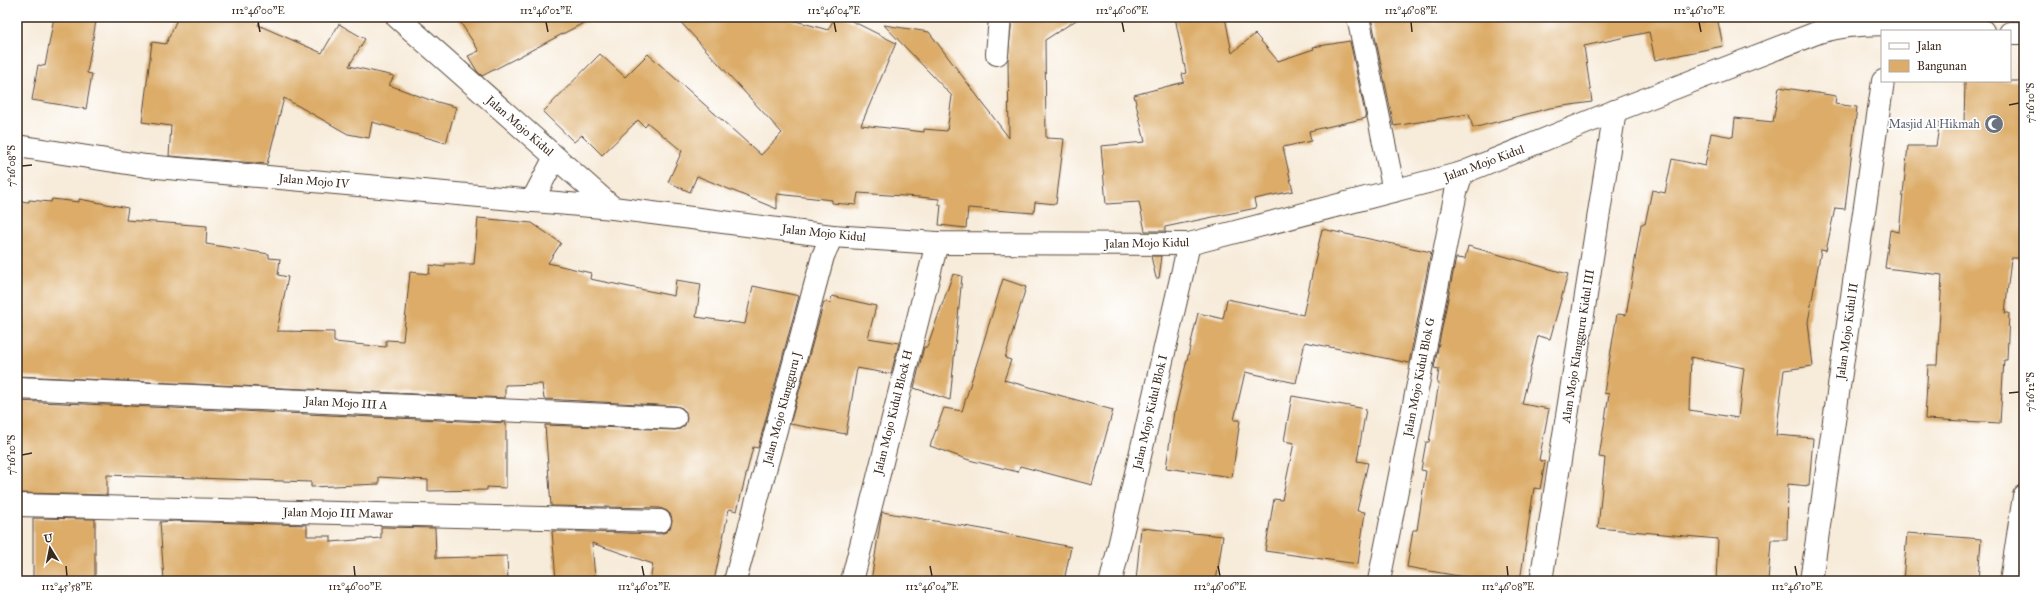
<svg xmlns="http://www.w3.org/2000/svg" width="2041" height="598" font-family="'IM FELL Great Primer',serif">
<rect width="100%" height="100%" fill="#fff"/>
<filter id="ink" filterUnits="userSpaceOnUse"><feTurbulence type="fractalNoise" baseFrequency=".025" numOctaves="2"/><feDisplacementMap in="SourceGraphic" scale="8" xChannelSelector="R" yChannelSelector="G"/><feConvolveMatrix kernelMatrix="1 2 1 2 8 2 1 2 1" color-interpolation-filters="sRGB"/></filter>
<filter id="wash" filterUnits="userSpaceOnUse"><feTurbulence type="fractalNoise" baseFrequency=".012" numOctaves="4" result="noise"/><feDisplacementMap in="SourceGraphic" scale="16" xChannelSelector="R" yChannelSelector="G"/><feGaussianBlur stdDeviation="0.9" result="paint"/><feColorMatrix in="noise" values="0 0 0 0 0 0 0 0 0 0 0 0 0 0 0 0 0 1.4 0 .05"/><feComposite in="paint" operator="in"/></filter>
<g filter="url(#wash)">
<rect width="100%" height="100%" fill="#f7ebd9"/>
<g id="blocks">
<g fill="#dcac68" fill-rule="evenodd">
<polygon points="54,17 72,17 96,21 87,73 92,74 86,109 32,100 38,65 45,66"/>
<polygon points="178,17 263,17 258,25 322,53 339,24 365,39 349,66 394,76 389,85 430,100 456,107 446,143 372,122 369,138 348,134 284,98 267,164 169,156 171,126 142,122 152,42 166,44"/>
<polygon points="457,17 595,17 482,76 477,71 468,56 479,51"/>
<polygon points="676,17 781,17 828,30 835,17 844,17 896,43 861,125 924,132 924,129 947,131 952,96 884,25 929,32 1009,138 1008,59 1012,17 1081,17 1045,40 1046,138 1064,139 1056,204 1035,202 1034,213 968,208 966,228 939,225 941,205 939,205 939,199 919,197 858,193 856,205 832,203 832,200 777,194 777,209 697,176 690,192 668,182 682,151 648,123 645,127 638,120 602,155 582,135 574,142 543,112 600,54 625,77 648,54 761,155 782,133"/>
<polygon points="1175,17 1225,17 1232,53 1255,34 1278,61 1314,49 1313,47 1350,41 1366,118 1309,131 1311,141 1283,147 1293,191 1254,199 1256,208 1165,227 1165,231 1145,231 1139,202 1106,204 1101,146 1145,142 1134,95 1184,82 1182,74 1186,73"/>
<polygon points="1371,17 1717,17 1723,46 1655,60 1649,32 1584,46 1592,102 1550,108 1473,128 1469,114 1394,126"/>
<polygon points="1965,81 2024,81 2024,258 2011,258 2005,313 2009,313 2007,360 2004,360 2000,423 1925,419 1928,365 1937,365 1942,275 1885,268 1890,230 1899,232 1908,146 1936,146 1940,121 1964,124"/>
<path d="M1779,87L1836,96L1835,104L1857,107L1845,209L1835,208L1826,251L1821,250L1808,322L1813,366L1784,370L1776,435L1813,438L1809,486L1788,484L1787,540H1771L1768,581H1716L1718,539L1598,528L1605,458L1599,457L1609,394L1604,393L1617,314L1626,315L1641,224H1645L1652,190L1665,193L1672,159L1705,166L1711,133L1733,137L1735,118L1773,122ZM1691,357L1744,368L1738,418L1689,410Z"/>
<polygon points="52,199 79,202 79,199 128,208 126,220 207,226 206,244 269,254 269,258 280,259 278,275 288,277 277,331 334,332 334,342 386,347 386,340 403,341 410,272 429,274 430,265 445,267 445,264 474,264 478,218 532,223 561,243 548,263 591,273 590,279 674,296 676,280 701,284 696,317 745,324 753,286 799,296 758,448 753,447 737,511 729,509 714,581 650,581 653,564 592,543 595,578 556,581 552,531 660,534 666,532 670,528 672,521 671,515 667,511 660,508 551,506 545,425 675,430 680,429 685,425 687,419 686,412 682,408 676,406 544,399 542,384 505,385 505,398 17,376 17,201 29,202 29,200 51,202"/>
<polygon points="1322,229 1431,252 1409,363 1305,342 1296,383 1245,372 1234,420 1240,420 1232,477 1166,468 1174,411 1175,411 1198,313 1223,319 1227,299 1303,315"/>
<polygon points="1468,246 1568,274 1550,339 1538,336 1522,404 1549,409 1539,460 1545,462 1540,489 1534,488 1520,581 1487,581 1407,567 1413,530 1417,530 1426,471 1421,470 1426,442 1429,442 1439,383 1437,383 1439,369 1434,368 1456,258 1465,259"/>
<polygon points="1151,256 1162,256 1159,278 1156,278"/>
<polygon points="953,274 962,276 950,400 914,388 924,347 927,347"/>
<polygon points="1003,279 1026,287 1005,358 1011,360 1004,380 1113,410 1092,485 1020,466 1018,472 969,460 930,446 944,408 962,411"/>
<polygon points="832,296 876,306 868,338 899,343 891,374 857,368 846,434 790,424 824,302 830,303"/>
<polygon points="1292,396 1366,409 1357,461 1368,463 1357,511 1365,512 1358,564 1265,551 1274,499 1282,500 1294,443 1284,441"/>
<polygon points="17,401 506,423 506,488 487,487 487,490 428,491 428,480 379,477 379,484 311,487 311,482 107,475 107,495 17,493"/>
<polygon points="882,512 982,529 1071,547 1064,581 871,581"/>
<polygon points="33,518 95,519 95,581 33,581"/>
<polygon points="175,521 307,525 307,536 331,536 331,542 381,538 381,527 435,528 436,558 507,556 508,581 382,581 381,577 324,581 164,581 160,522"/>
<polygon points="1141,528 1223,536 1216,581 1136,581"/>
<polygon points="1907,533 1981,539 1978,581 1903,581"/>
</g>
</g>
</g>
<g filter="url(#ink)">
<use href="#blocks" fill-opacity="0" stroke="#57473a" stroke-width="1"/>
<g fill="none" stroke-linecap="round" stroke-linejoin="round">
<g stroke="#57473a" stroke-width="24">
<g id="street">
<path d="M397,17L613,208L832,236L937,243L1189,244L1462,173L1615,111L1819,32C1871,17 1929,28 1983,31"/>
<polyline points="1358,17 1394,191"/>
<polyline points="2010,33 2024,33"/>
<polyline points="997,54 1000,17"/>
<polyline points="17,146 146,166 613,208"/>
<polyline points="532,201 555,157"/>
<polyline points="17,388 675,418"/>
<polyline points="17,505 660,521"/>
<polyline points="735,581 823,256 832,236"/>
<polyline points="852,581 937,243"/>
<polyline points="1111,581 1189,244"/>
<polyline points="1379,581 1456,192 1462,173"/>
<polyline points="1541,581 1615,111"/>
<polyline points="1811,581 1883,81"/>
<polyline points="2011,581 2024,496"/>
</g>
</g>
<use href="#street" stroke="#fff" stroke-width="22"/>
</g>
</g>
<path fill="none" stroke="#3b2a1e" stroke-width="1.5" d="M258,22L260,32M546,22L548,32M834,22L836,32M1122,22L1124,32M1411,22L1412,32M1699,22L1701,32M2009,105L2019,103M22,166L32,165M2009,393L2019,392M22,455L32,453M66,566L67,576M354,566L355,576M642,566L644,576M930,566L932,576M1218,566L1220,576M1507,566L1508,576M1795,566L1797,576"/>
<defs>
<g id="mosque-disc" transform="scale(1)"><circle r="9.5" fill="#6b7280" stroke="#fff"/><path d="M3.5-4.9A6 6 0 1 0 3.5 4.9A5 5 0 1 1 3.5-4.9Z" fill="#fff"/></g>
</defs>
<g fill-rule="evenodd">
<use href="#mosque-disc" x="1994" y="124"/>
</g>
<g text-anchor="middle" stroke-width="3.5" stroke-linejoin="round" paint-order="stroke">
<g font-size="12" fill="#5b616d" stroke="#fff" text-anchor="end">
<text x="1980" y="128">Masjid Al Hikmah</text>
</g>
<g font-size="12" fill="#3b2a1e" stroke="#fff">
<text transform="translate(520 126) rotate(41)" y="4">Jalan Mojo Kidul</text>
<text transform="translate(1484 163) rotate(-20)" y="4">Jalan Mojo Kidul</text>
<text transform="translate(314 181) rotate(5)" y="4">Jalan Mojo IV</text>
<text transform="translate(824 233) rotate(6)" y="4">Jalan Mojo Kidul</text>
<text transform="translate(1147 243) rotate(-1)" y="4">Jalan Mojo Kidul</text>
<text transform="translate(1847 331) rotate(-82)" y="4">Jalan Mojo Kidul II</text>
<text transform="translate(1578 346) rotate(-81)" y="4">Alan Mojo Klangguru Kidul III</text>
<text transform="translate(1419 377) rotate(-79)" y="4">Jalan Mojo Kidul Blok G</text>
<text transform="translate(346 403) rotate(3)" y="4">Jalan Mojo III A</text>
<text transform="translate(782 408) rotate(-75)" y="4">Jalan Mojo Klangguru J</text>
<text transform="translate(893 412) rotate(-76)" y="4">Jalan Mojo Kidul Block H</text>
<text transform="translate(1150 412) rotate(-77)" y="4">Jalan Mojo Kidul Blok I</text>
<text transform="translate(338 513) rotate(1)" y="4">Jalan Mojo III Mawar</text>
</g>
</g>
<rect width="2041" height="598" fill="none" stroke="#fff" stroke-width="44"/>
<rect x="1881" y="30" width="130" height="52" fill="#ffffff" stroke="#b1aaa5"/>
<rect x="1889" y="43" width="20" height="6" fill="#ffffff" stroke="#b1aaa5"/>
<text x="1917" y="50" font-size="12" fill="#3b2a1e">Jalan</text>
<rect x="1889" y="60" width="20" height="12" fill="#dcac68" stroke="#b1aaa5"/>
<text x="1917" y="70" font-size="12" fill="#3b2a1e">Bangunan</text>
<g transform="translate(50 548) rotate(350)" stroke="#ffffff" stroke-width="3" paint-order="stroke">
<path d="M0-3L7 15L0 10L-7 15Z" fill="#3b2a1e"/>
<text y="-6" font-size="11" font-weight="bold" text-anchor="middle" fill="#3b2a1e">U</text>
</g>
<rect x="22" y="22" width="1997" height="554" fill="none" stroke="#3b2a1e" stroke-width="1.5"/>
<g font-size="10" text-anchor="middle" fill="#3b2a1e">
<text x="258" y="14">112°46'00"E</text>
<text x="546" y="14">112°46'02"E</text>
<text x="834" y="14">112°46'04"E</text>
<text x="1122" y="14">112°46'06"E</text>
<text x="1411" y="14">112°46'08"E</text>
<text x="1699" y="14">112°46'10"E</text>
<text transform="translate(2030 103) rotate(-90)" y="4">7°16'10"S</text>
<text transform="translate(11 166) rotate(-90)" y="4">7°16'08"S</text>
<text transform="translate(2030 392) rotate(-90)" y="4">7°16'12"S</text>
<text transform="translate(11 455) rotate(-90)" y="4">7°16'10"S</text>
<text x="67" y="590">112°45'58"E</text>
<text x="355" y="590">112°46'00"E</text>
<text x="644" y="590">112°46'02"E</text>
<text x="932" y="590">112°46'04"E</text>
<text x="1220" y="590">112°46'06"E</text>
<text x="1508" y="590">112°46'08"E</text>
<text x="1797" y="590">112°46'10"E</text>
</g>
</svg>
